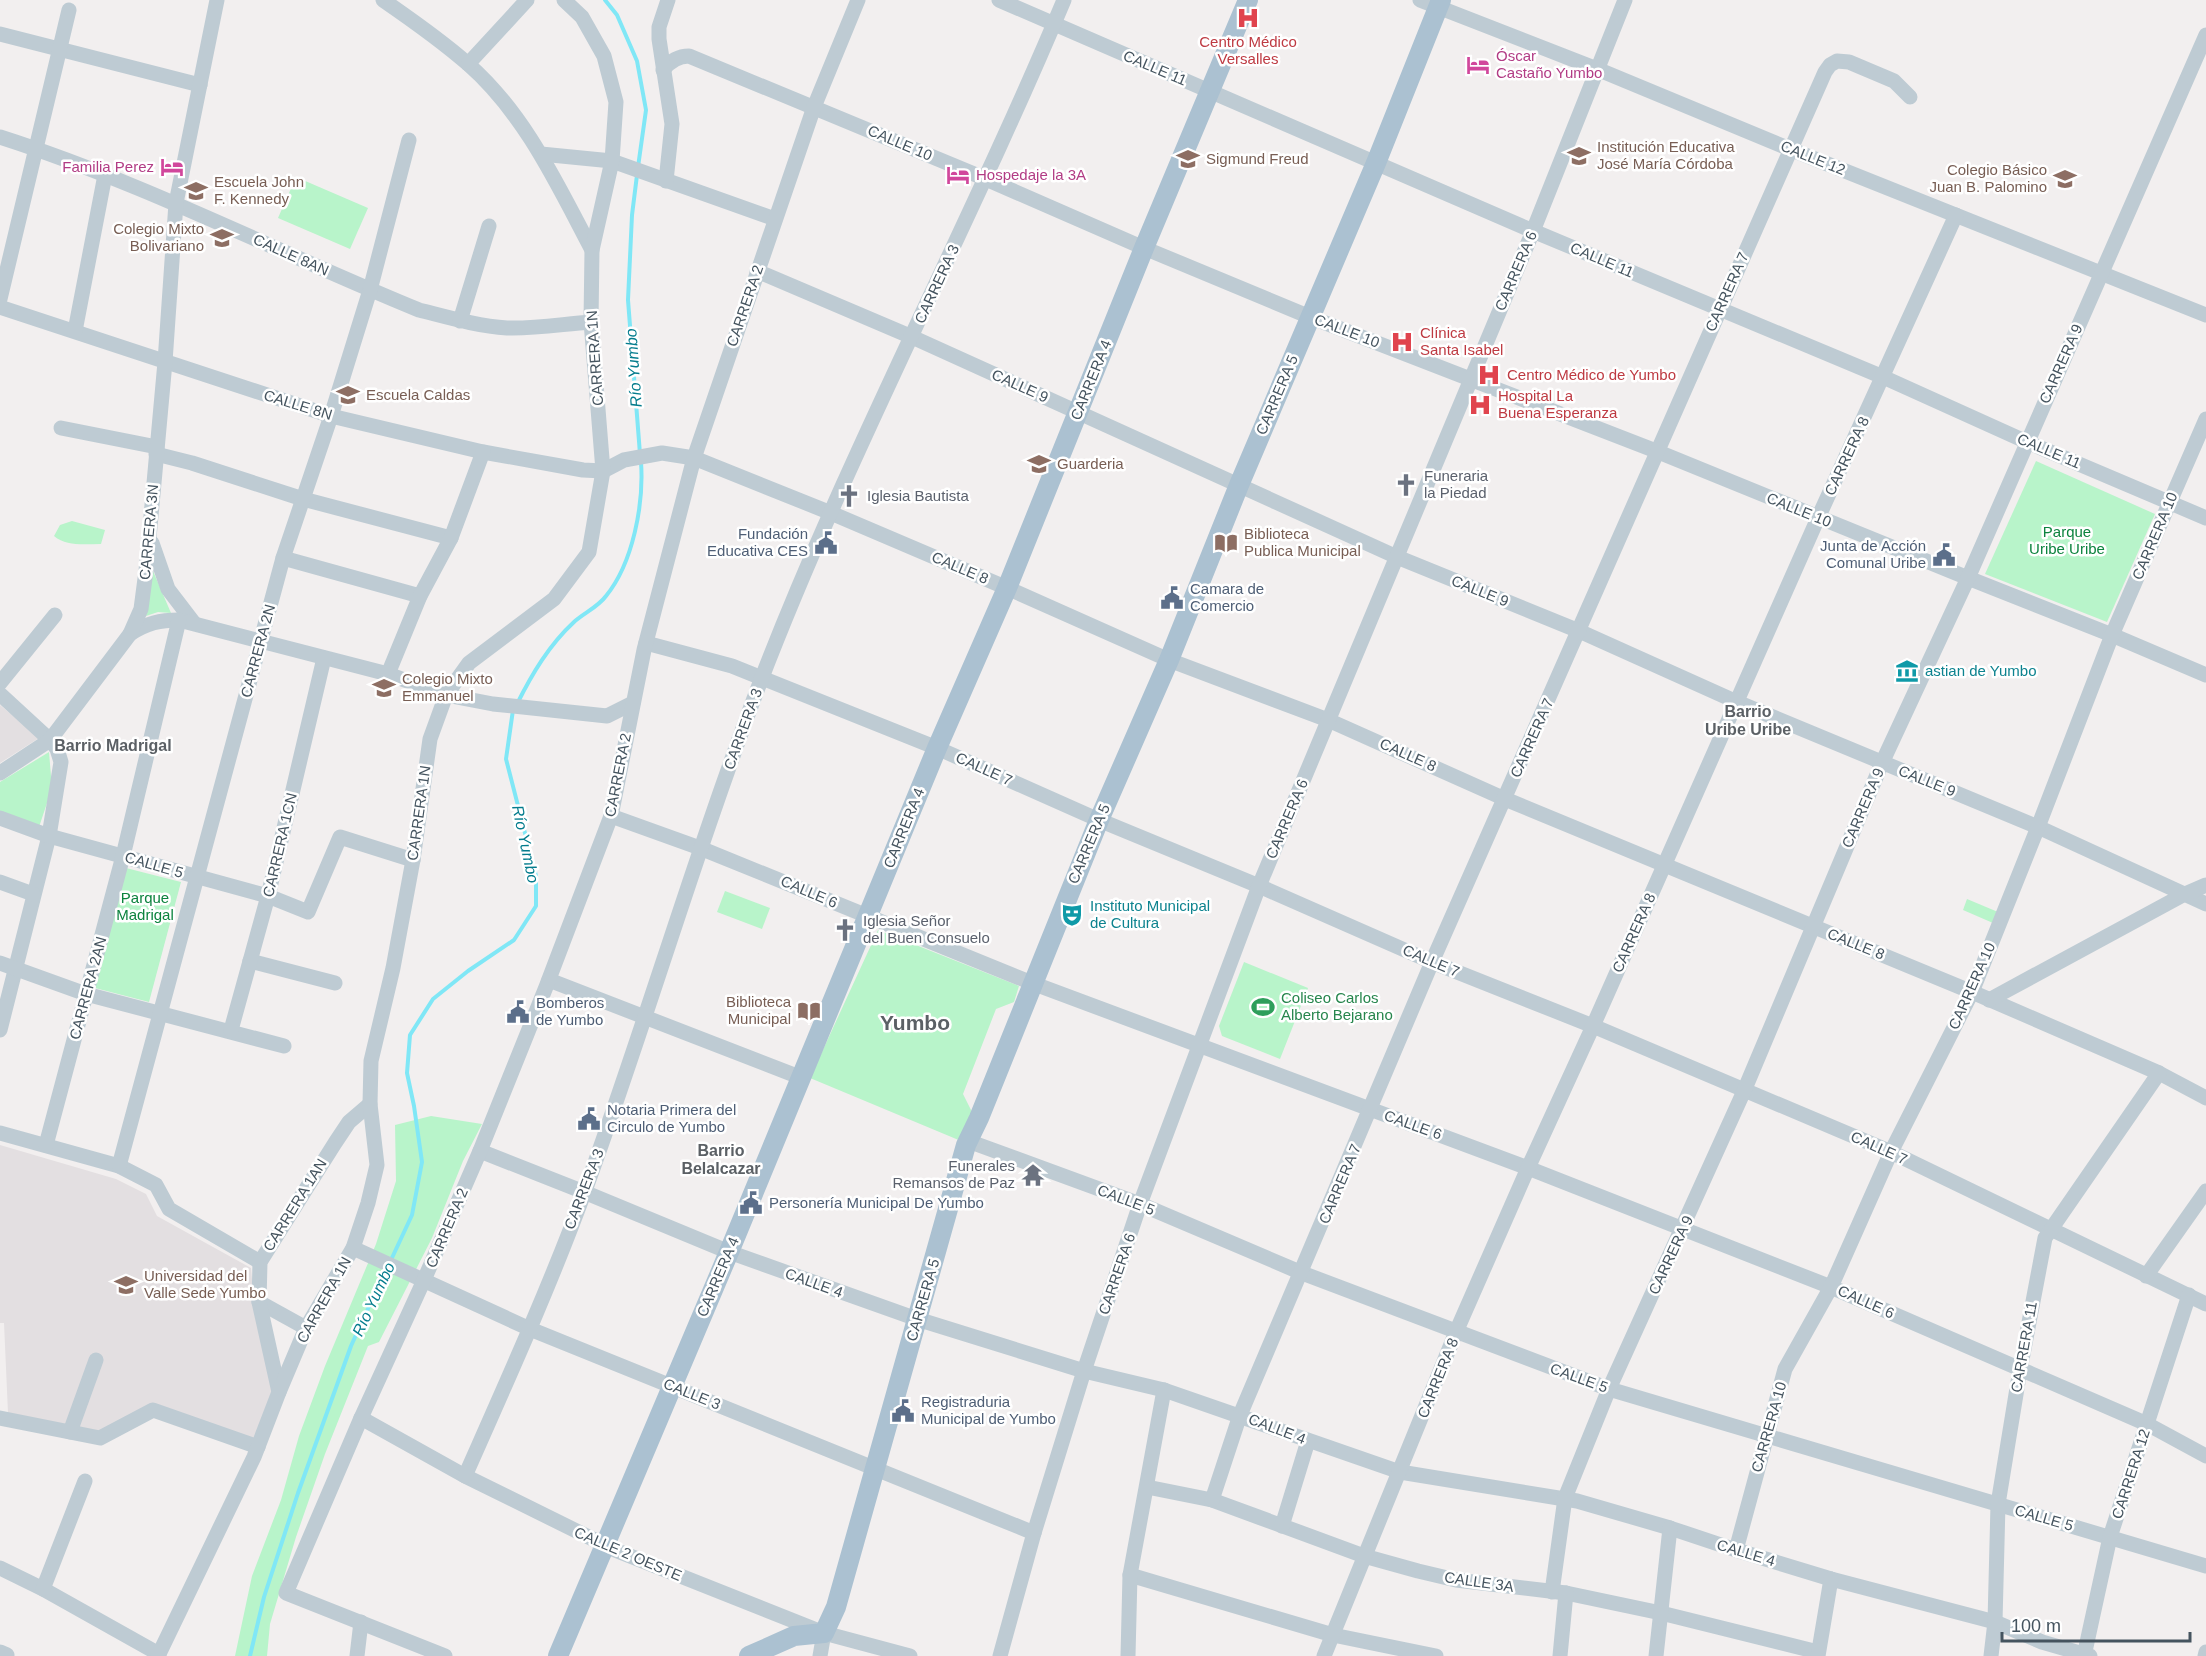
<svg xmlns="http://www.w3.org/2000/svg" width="2206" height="1656" font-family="Arial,sans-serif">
<rect width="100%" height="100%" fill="#f2efef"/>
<g fill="#e3dfe1">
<polygon points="0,705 39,738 0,763"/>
<polygon points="0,1145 116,1179 146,1194 157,1216 251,1268 254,1302 272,1391 254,1440 155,1405 101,1432 8,1413 4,1323 0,1323"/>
</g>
<g fill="#b8f4ca">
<polygon points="296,177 368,208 350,249 278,218"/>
<polygon points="2036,461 2155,514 2107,622 1985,574"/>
<path d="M72,521L105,530L101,544C85,544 67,547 54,536L60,525Z"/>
<polygon points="153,571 171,613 158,612 146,616"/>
<polygon points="49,752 52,788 39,827 0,813 0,782"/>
<polygon points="126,868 181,882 149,1002 95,988"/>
<polygon points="725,891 770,908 762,929 717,912"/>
<polygon points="1967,899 1998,912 1993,923 1963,910"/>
<polygon points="878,930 1019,986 1014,1002 996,1009 963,1094 972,1112 961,1141 810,1078"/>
<polygon points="1244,962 1308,988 1280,1059 1222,1036 1219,1026"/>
<polygon points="431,1116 482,1124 463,1161 432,1238 379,1342 368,1346 325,1454 296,1537 270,1624 267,1656 235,1656 252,1576 281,1500 299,1436 325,1366 376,1244 396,1181 395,1125"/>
</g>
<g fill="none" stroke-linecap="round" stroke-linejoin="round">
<g stroke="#80e7f6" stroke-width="4">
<polyline points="605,0 617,15 637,61 646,110 638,167"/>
<polyline points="637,175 632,215 628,300 640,454"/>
<path d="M517,704C532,674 549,645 574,622C584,613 598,607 606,596C633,563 644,504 641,462"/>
<polyline points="391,1260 412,1215 422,1162 414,1106 407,1073 410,1035 433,999 468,971 514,940 536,906 536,876 506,759 513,710"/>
<polyline points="250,1656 264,1597 298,1493 351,1346 387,1267"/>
</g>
<g stroke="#becbd3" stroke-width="15">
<path d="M383,0C412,20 442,41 468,64C525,114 557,184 592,250"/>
<polyline points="999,0 1533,231 1883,377 2027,442 2206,518"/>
<polyline points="1420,0 1597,69 1790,149 2206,315"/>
<polyline points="0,34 200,85"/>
<polyline points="468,64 527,0"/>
<path d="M663,70C670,61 678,56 689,56L986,179L1144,248L1310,317L1656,451L1968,578L2112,635L2206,675"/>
<path d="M0,137C144,183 279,253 419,310C447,317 477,326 507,328C535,329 563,324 591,322"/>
<polyline points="541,154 612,161 775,219"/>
<polyline points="666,181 672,124 659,39 659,27 668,0"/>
<polyline points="757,271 912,337 1397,557 1579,631 1737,702 2038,827 2206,904"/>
<polyline points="0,299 69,10"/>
<polyline points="0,307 331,416 483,452 583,470 603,471 624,460 662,453 694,458 831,513 1007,588 1169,660 1328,720 1505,799 1972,992 2159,1073 2206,1098"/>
<polyline points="460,321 489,226"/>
<polyline points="75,331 105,175"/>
<polyline points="61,428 157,447"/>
<polyline points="156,454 192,463 303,499 451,538"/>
<polyline points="152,543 168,589 194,623"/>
<polyline points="283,558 420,596"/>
<path d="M130,634C147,623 160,620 179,620L388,674L446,695L493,704L607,716L633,703"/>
<polyline points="646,643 732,666 937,748 1099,820 1259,886 1432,962 1593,1026 1891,1152 2206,1304"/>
<polyline points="388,674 420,596 451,538 483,452"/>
<polyline points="0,683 55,615"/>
<polyline points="0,694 50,740 57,749 61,762 49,836 0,1030"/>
<polyline points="0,773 50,740 130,634 141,609 146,571 165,362 176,203 217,0"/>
<polyline points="611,816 700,848 1032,983 1528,1168 1831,1287 2147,1424 2206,1456"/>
<polyline points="0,818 49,836 268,896 308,912 340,837 413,860"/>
<polyline points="0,882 33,894"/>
<polyline points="250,961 335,983"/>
<polyline points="0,963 86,994 284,1046"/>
<polyline points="549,980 802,1078"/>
<polyline points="1989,1000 2183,895 2206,885"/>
<polyline points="231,1030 268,896 324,658"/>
<polyline points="0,1133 119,1166 156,1185 169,1209 260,1262"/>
<polyline points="968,1141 1140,1204 1302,1273 1609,1389 2206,1566"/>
<polyline points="46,1145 123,856 179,620"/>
<polyline points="480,1151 584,1192 729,1252 917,1319 1084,1371 1164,1390 1400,1472 1577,1501 1670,1528 1736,1550 1831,1579 1995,1622 2042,1642 2090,1656"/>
<polyline points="119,1166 283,558 331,416 370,290 409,140"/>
<polyline points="353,1248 530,1329 1034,1533"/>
<polyline points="2146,1276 2206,1191"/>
<polyline points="259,1302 306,1328"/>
<polyline points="279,1392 259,1302 260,1262 335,1143 349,1122 370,1104"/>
<polyline points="0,1418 100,1438 153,1410 258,1447"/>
<polyline points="361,1418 465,1476 615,1550 824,1633 910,1656"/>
<polyline points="70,1432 96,1360"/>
<path d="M465,1476C507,1381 550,1286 586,1188C647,1019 697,848 761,680C850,449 968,229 1064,0"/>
<polyline points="1147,1487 1212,1500 1364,1556 1418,1571 1456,1580 1566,1593 1661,1613 1818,1652"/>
<polyline points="1212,1500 1240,1415 1432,962 1825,72 1830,65 1837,61 1849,62 1894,81 1910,97"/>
<polyline points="1282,1526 1308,1441"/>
<polyline points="1736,1550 1785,1369 1831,1287 1891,1152 1972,992 2038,827 2112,635 2206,419"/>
<polyline points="0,1568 43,1589 159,1654"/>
<polyline points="1130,1575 1333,1635 1436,1656"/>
<polyline points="43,1589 85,1481"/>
<polyline points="1552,1592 1565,1498 1609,1389 1744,1091 1882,763 1968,578 2206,35"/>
<polyline points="0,1652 7,1655"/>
<polyline points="158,1656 254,1457 279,1392 306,1328 353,1248 368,1203 377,1165 370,1104 371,1061 393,968 413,860 430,739 446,695 469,663 554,599 589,552 603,471 591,322 592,250 612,161 616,102 604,56 582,17 564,0"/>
<polyline points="357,1656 361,1622"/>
<polyline points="445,1656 286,1593 361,1418 424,1280 480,1151 546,987 611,816 644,650 694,458 814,107 858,0"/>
<polyline points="820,1656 824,1633"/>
<polyline points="1000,1656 1034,1533 1084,1371 1140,1204 1259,886 1533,231 1625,0"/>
<polyline points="1128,1656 1130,1575 1164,1390"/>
<polyline points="1324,1656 1456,1332 1528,1168 1593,1026 1818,518 1956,215"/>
<polyline points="1560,1656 1566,1593"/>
<polyline points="1656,1656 1670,1528"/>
<polyline points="1818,1656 1831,1579"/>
<polyline points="1991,1656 1995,1622 1998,1504 2020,1370 2045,1238 2159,1073"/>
<polyline points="2084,1656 2110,1537 2189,1295"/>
<polyline points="2205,1656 2206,1652"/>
</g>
<g stroke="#abc1d1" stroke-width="20">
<polyline points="558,1656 729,1252 937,748 1007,588 1144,248 1248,0"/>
<polyline points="749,1656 794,1636 824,1633 836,1607 966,1145 979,1118 1099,820 1169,660 1239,485 1376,163 1441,0"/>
</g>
</g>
<defs>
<g id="hospital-bare" transform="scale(1.8)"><path d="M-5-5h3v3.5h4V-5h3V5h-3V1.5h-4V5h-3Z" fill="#e0444e" stroke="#fff" stroke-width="2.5" paint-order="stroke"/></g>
<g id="hotel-bare" transform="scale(1.8)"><path d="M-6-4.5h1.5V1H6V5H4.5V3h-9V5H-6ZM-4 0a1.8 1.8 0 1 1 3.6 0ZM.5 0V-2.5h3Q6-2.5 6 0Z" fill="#d1479c" stroke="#fff" stroke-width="2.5" paint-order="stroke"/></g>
<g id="school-bare" transform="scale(1.8)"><path d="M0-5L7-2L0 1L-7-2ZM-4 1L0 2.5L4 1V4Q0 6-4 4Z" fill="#8d6e63" stroke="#fff" stroke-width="2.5" paint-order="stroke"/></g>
<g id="church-bare" transform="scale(1.8)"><path d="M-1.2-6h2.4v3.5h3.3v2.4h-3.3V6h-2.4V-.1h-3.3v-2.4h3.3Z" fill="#6b7280" stroke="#fff" stroke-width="2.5" paint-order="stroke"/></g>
<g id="civic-bare" transform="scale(1.8)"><path d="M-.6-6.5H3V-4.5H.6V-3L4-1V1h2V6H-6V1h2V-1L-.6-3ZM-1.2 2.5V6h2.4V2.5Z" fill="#5c6f8a" stroke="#fff" stroke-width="2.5" paint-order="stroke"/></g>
<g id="library-bare" transform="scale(1.8)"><path d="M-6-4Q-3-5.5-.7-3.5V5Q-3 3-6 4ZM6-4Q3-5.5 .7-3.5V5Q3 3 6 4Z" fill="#8d6e63" stroke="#fff" stroke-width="2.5" paint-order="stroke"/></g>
<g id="museum-bare" transform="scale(1.8)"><path d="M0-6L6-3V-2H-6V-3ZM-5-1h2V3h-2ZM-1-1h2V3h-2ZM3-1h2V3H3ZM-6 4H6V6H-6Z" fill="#0f9aa8" stroke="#fff" stroke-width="2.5" paint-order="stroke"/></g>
<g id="theatre-bare" transform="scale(1.8)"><path d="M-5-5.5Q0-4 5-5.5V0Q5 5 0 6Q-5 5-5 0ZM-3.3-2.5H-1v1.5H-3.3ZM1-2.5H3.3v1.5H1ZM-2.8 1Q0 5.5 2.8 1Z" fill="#0f9aa8" stroke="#fff" stroke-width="2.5" paint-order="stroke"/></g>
<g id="stadium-bare" transform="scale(1.8)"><path d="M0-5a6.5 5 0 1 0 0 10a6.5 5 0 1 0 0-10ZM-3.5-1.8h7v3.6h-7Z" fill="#2e9e5b" stroke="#fff" stroke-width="2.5" paint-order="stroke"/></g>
<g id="temple-bare" transform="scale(1.8)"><path d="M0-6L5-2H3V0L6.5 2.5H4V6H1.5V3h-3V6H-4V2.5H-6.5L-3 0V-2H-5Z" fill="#6b7280" stroke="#fff" stroke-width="2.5" paint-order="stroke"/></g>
<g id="university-bare" transform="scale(1.8)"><path d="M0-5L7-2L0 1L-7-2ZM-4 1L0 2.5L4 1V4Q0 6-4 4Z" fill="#8d6e63" stroke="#fff" stroke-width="2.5" paint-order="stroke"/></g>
</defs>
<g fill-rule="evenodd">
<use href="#hospital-bare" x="1248" y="18"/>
<use href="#hotel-bare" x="1478" y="65"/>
<use href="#school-bare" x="1579" y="156"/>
<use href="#school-bare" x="1188" y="159"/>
<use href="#hotel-bare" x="172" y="167"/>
<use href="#hotel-bare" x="958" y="175"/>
<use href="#school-bare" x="2065" y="179"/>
<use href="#school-bare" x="196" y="191"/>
<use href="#school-bare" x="222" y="238"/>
<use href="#hospital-bare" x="1402" y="342"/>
<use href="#hospital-bare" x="1489" y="375"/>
<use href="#school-bare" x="348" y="395"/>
<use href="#hospital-bare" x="1480" y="405"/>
<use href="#school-bare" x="1039" y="464"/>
<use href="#church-bare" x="1406" y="485"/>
<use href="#church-bare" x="849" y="496"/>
<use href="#civic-bare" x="826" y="543"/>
<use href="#library-bare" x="1226" y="543"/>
<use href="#civic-bare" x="1944" y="555"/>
<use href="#civic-bare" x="1172" y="598"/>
<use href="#museum-bare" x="1907" y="671"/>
<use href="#school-bare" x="384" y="688"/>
<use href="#theatre-bare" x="1072" y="915"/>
<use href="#church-bare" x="845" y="930"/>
<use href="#stadium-bare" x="1263" y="1007"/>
<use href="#library-bare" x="809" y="1011"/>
<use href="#civic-bare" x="518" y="1012"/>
<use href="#civic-bare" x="589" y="1119"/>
<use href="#temple-bare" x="1033" y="1175"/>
<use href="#civic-bare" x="751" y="1203"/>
<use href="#university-bare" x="126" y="1285"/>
<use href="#civic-bare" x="903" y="1411"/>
</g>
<g text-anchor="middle" stroke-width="5" stroke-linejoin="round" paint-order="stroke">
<g font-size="15" fill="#be3a42" stroke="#fff" text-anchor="start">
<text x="1248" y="47" text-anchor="middle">Centro Médico<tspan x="1248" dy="17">Versalles</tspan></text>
<text x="1420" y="338">Clínica<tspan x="1420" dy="17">Santa Isabel</tspan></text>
<text x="1507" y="380">Centro Médico de Yumbo</text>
<text x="1498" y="401">Hospital La<tspan x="1498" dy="17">Buena Esperanza</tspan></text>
</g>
<g font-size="15" fill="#b23c85" stroke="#fff" text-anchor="start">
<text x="1496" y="61">Óscar<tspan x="1496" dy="17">Castaño Yumbo</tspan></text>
<text x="154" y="172" text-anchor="end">Familia Perez</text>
<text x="976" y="180">Hospedaje la 3A</text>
</g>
<g font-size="15" fill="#45545f" stroke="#fff">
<text transform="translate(1155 68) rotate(23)" y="5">CALLE 11</text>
<text transform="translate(900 143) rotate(23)" y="5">CALLE 10</text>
<text transform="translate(1813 158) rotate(22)" y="5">CALLE 12</text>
<text transform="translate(291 255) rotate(24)" y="5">CALLE 8AN</text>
<text transform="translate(1602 260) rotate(23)" y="5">CALLE 11</text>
<text transform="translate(1516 271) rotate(-67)" y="5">CARRERA 6</text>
<text transform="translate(937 284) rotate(-65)" y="5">CARRERA 3</text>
<text transform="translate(1727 292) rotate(-66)" y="5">CARRERA 7</text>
<text transform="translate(745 306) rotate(-71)" y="5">CARRERA 2</text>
<text transform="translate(1347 331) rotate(21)" y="5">CALLE 10</text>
<text transform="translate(595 358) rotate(-94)" y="5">CARRERA 1N</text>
<text transform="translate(2061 364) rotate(-66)" y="5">CARRERA 9</text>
<text transform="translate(1091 380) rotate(-68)" y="5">CARRERA 4</text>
<text transform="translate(1020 386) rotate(24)" y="5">CALLE 9</text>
<text transform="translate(1277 395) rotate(-67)" y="5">CARRERA 5</text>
<text transform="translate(298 405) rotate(17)" y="5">CALLE 8N</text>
<text transform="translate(2049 451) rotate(23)" y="5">CALLE 11</text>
<text transform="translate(1847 456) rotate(-65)" y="5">CARRERA 8</text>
<text transform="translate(1799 510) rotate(22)" y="5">CALLE 10</text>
<text transform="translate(149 532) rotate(-85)" y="5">CARRERA 3N</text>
<text transform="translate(2155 536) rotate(-67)" y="5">CARRERA 10</text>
<text transform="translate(960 568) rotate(23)" y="5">CALLE 8</text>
<text transform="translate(1480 591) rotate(22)" y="5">CALLE 9</text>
<text transform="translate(258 651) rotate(-75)" y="5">CARRERA 2N</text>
<text transform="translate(743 729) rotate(-70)" y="5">CARRERA 3</text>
<text transform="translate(1532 738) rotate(-66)" y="5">CARRERA 7</text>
<text transform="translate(1408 755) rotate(24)" y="5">CALLE 8</text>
<text transform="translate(984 769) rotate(24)" y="5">CALLE 7</text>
<text transform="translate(618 775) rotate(-79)" y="5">CARRERA 2</text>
<text transform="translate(1927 781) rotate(22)" y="5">CALLE 9</text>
<text transform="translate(1863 808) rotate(-67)" y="5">CARRERA 9</text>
<text transform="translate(419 813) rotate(-82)" y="5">CARRERA 1N</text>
<text transform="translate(1287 819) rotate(-67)" y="5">CARRERA 6</text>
<text transform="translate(904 828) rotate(-68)" y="5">CARRERA 4</text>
<text transform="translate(1089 844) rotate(-67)" y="5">CARRERA 5</text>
<text transform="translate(280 845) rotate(-77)" y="5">CARRERA 1CN</text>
<text transform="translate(154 865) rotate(16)" y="5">CALLE 5</text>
<text transform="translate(809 892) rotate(23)" y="5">CALLE 6</text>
<text transform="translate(1634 933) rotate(-66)" y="5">CARRERA 8</text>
<text transform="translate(1856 944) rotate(22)" y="5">CALLE 8</text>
<text transform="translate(1431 961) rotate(23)" y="5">CALLE 7</text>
<text transform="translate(1972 986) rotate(-66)" y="5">CARRERA 10</text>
<text transform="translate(88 988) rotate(-75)" y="5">CARRERA 2AN</text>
<text transform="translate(1413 1125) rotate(20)" y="5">CALLE 6</text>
<text transform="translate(1879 1148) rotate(24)" y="5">CALLE 7</text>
<text transform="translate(1340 1184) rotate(-67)" y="5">CARRERA 7</text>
<text transform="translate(584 1189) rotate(-69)" y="5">CARRERA 3</text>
<text transform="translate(1126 1200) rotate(21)" y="5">CALLE 5</text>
<text transform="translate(295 1205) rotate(-58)" y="5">CARRERA 1AN</text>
<text transform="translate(447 1228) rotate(-67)" y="5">CARRERA 2</text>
<text transform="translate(1671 1255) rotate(-65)" y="5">CARRERA 9</text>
<text transform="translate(1117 1274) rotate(-71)" y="5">CARRERA 6</text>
<text transform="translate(718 1277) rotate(-67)" y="5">CARRERA 4</text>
<text transform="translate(814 1283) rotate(20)" y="5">CALLE 4</text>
<text transform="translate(324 1300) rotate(-61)" y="5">CARRERA 1N</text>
<text transform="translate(923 1300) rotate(-74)" y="5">CARRERA 5</text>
<text transform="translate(1866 1302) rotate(24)" y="5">CALLE 6</text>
<text transform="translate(2024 1347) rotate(-80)" y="5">CARRERA 11</text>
<text transform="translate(1438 1378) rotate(-68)" y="5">CARRERA 8</text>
<text transform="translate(1579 1378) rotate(20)" y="5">CALLE 5</text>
<text transform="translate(692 1394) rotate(22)" y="5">CALLE 3</text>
<text transform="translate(1769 1427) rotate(-74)" y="5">CARRERA 10</text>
<text transform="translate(1277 1429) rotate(21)" y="5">CALLE 4</text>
<text transform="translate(2131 1474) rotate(-72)" y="5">CARRERA 12</text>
<text transform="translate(2044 1518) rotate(16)" y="5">CALLE 5</text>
<text transform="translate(1746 1553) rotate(17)" y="5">CALLE 4</text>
<text transform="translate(628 1554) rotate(23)" y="5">CALLE 2 OESTE</text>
<text transform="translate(1479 1582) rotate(8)" y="5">CALLE 3A</text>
</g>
<g font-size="15" fill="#785e54" stroke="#fff" text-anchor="start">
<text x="1597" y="152">Institución Educativa<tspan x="1597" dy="17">José María Córdoba</tspan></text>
<text x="1206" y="164">Sigmund Freud</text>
<text x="2047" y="175" text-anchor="end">Colegio Básico<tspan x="2047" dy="17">Juan B. Palomino</tspan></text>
<text x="214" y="187">Escuela John<tspan x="214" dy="17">F. Kennedy</tspan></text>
<text x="204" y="234" text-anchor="end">Colegio Mixto<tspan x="204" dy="17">Bolivariano</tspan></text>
<text x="366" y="400">Escuela Caldas</text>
<text x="1057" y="469">Guarderia</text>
<text x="1244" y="539">Biblioteca<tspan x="1244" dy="17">Publica Municipal</tspan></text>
<text x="402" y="684">Colegio Mixto<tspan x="402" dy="17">Emmanuel</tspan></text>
<text x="791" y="1007" text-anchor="end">Biblioteca<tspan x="791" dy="17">Municipal</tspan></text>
<text x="144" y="1281">Universidad del<tspan x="144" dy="17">Valle Sede Yumbo</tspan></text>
</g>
<g font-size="15" fill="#5b616d" stroke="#fff" text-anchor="start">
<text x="1424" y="481">Funeraria<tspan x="1424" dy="17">la Piedad</tspan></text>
<text x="867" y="501">Iglesia Bautista</text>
<text x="863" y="926">Iglesia Señor<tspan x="863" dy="17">del Buen Consuelo</tspan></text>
<text x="1015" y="1171" text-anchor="end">Funerales<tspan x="1015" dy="17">Remansos de Paz</tspan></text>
</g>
<g font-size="15" fill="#0c833e" stroke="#fff">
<text x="2067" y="537">Parque<tspan x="2067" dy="17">Uribe Uribe</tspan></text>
<text x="145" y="903">Parque<tspan x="145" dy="17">Madrigal</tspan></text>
</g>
<g font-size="15" fill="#4e5e75" stroke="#fff" text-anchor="start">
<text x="808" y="539" text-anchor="end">Fundación<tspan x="808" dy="17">Educativa CES</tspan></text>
<text x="1926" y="551" text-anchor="end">Junta de Acción<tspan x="1926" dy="17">Comunal Uribe</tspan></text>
<text x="1190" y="594">Camara de<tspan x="1190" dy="17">Comercio</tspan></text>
<text x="536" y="1008">Bomberos<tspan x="536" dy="17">de Yumbo</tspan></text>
<text x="607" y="1115">Notaria Primera del<tspan x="607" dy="17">Circulo de Yumbo</tspan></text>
<text x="769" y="1208">Personería Municipal De Yumbo</text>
<text x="921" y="1407">Registraduria<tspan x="921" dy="17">Municipal de Yumbo</tspan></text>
</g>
<g font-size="15" fill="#0d838f" stroke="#fff" text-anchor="start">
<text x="1925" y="676">astian de Yumbo</text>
<text x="1090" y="911">Instituto Municipal<tspan x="1090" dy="17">de Cultura</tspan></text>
</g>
<g font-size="15" fill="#27864d" stroke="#fff" text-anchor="start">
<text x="1281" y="1003">Coliseo Carlos<tspan x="1281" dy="17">Alberto Bejarano</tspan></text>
</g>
<g font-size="16" font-style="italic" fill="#047c8d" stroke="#fff">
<text transform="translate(633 368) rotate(-94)" y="6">Río Yumbo</text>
<text transform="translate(526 844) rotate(78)" y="6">Río Yumbo</text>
<text transform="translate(373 1299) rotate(-65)" y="6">Río Yumbo</text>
</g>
<g font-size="16" font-weight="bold" fill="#5b6065" stroke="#fff">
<text x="1748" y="717">Barrio<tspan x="1748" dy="18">Uribe Uribe</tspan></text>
<text x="113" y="751">Barrio Madrigal</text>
<text x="721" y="1156">Barrio<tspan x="721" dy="18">Belalcazar</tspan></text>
</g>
<g font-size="21" font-weight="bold" fill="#5b6065" stroke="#fff">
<text x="915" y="1030">Yumbo</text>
</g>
</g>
<path d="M2002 1632v9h188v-9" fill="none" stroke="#45545f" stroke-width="3"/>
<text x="2011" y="1632" font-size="18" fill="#45545f" stroke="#ffffff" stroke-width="4.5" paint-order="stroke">100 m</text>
</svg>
